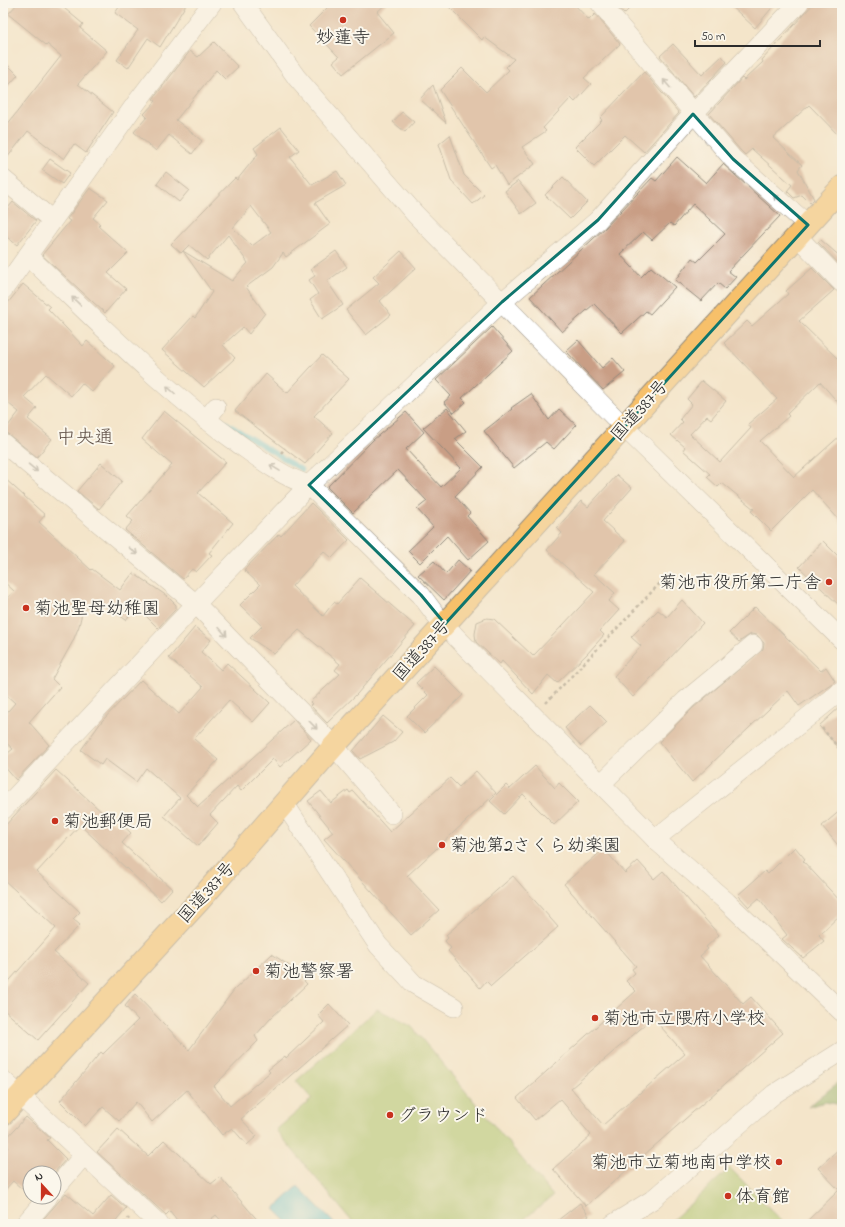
<svg xmlns="http://www.w3.org/2000/svg" width="845" height="1227" font-family="'Indie Flower','Klee One',sans-serif">
<rect width="100%" height="100%" fill="#fbf7ec"/>
<filter id="ink" filterUnits="userSpaceOnUse"><feTurbulence type="fractalNoise" baseFrequency=".025" numOctaves="2"/><feDisplacementMap in="SourceGraphic" scale="8" xChannelSelector="R" yChannelSelector="G"/><feConvolveMatrix kernelMatrix="1 2 1 2 8 2 1 2 1" color-interpolation-filters="sRGB"/></filter>
<filter id="wash" filterUnits="userSpaceOnUse"><feTurbulence type="fractalNoise" baseFrequency=".012" numOctaves="4" result="noise"/><feDisplacementMap in="SourceGraphic" scale="16" xChannelSelector="R" yChannelSelector="G"/><feGaussianBlur stdDeviation="0.9" result="paint"/><feColorMatrix in="noise" values="0 0 0 0 0 0 0 0 0 0 0 0 0 0 0 0 0 1.4 0 .05"/><feComposite in="paint" operator="in"/></filter>
<g filter="url(#wash)">
<rect width="100%" height="100%" fill="#f4e5cb"/>
<g fill="#a6c56d" stroke="#68784c">
<polygon points="377,1009 411,1026 553,1196 518,1224 354,1224 276,1130 312,1099 296,1081"/>
<polygon points="730,1168 785,1224 668,1224"/>
</g>
<polygon fill="#84aa60" stroke="#586a46" points="842,1079 842,1105 825,1102 808,1107"/>
<polygon fill="#5ac2d7" stroke="#427681" points="298,1186 335,1224 289,1224 274,1209"/>
<g fill="none" stroke-linecap="round" stroke-linejoin="round">
<polyline stroke="#5ac2d7" stroke-width="5" points="223,421 302,470"/>
</g>
<g id="blocks">
<g fill="#c99e85" fill-rule="evenodd">
<polygon points="18,3 58,3 83,24 80,28 107,51 78,84 113,112 86,153 74,144 64,159 28,131 3,163 3,130 61,56 47,44 46,45 8,14"/>
<polygon points="122,3 187,3 160,47 148,38 128,68 117,60 138,30 115,13"/>
<polygon points="332,3 387,3 377,12 394,33 343,74 333,62 339,57 309,26"/>
<polygon points="445,3 573,3 589,20 595,14 620,44 584,78 591,84 575,102 571,98 543,128 546,131 522,147 535,164 507,185 495,165 491,168 440,90 462,68 486,92 509,70 506,67 514,59 484,37 482,40"/>
<polygon points="614,3 635,3 624,14"/>
<polygon points="728,3 776,3 755,28"/>
<polygon points="814,3 842,3 842,139 809,105 773,138 802,165 798,170 814,199 810,203 802,195 794,198 787,191 792,185 752,149 745,155 741,151 709,114 742,78 744,80 763,62 762,60"/>
<polygon points="214,42 238,67 225,79 216,70 176,120 202,141 192,154 169,135 156,151 134,132 147,117 144,114 156,101 153,99 190,51 198,57"/>
<polygon points="673,44 702,75 722,56 727,62 694,97 660,56"/>
<polygon points="3,60 18,75 3,92"/>
<polygon points="644,72 679,113 644,152 625,135 594,166 575,147 602,120 600,118"/>
<polygon points="433,85 446,123 420,99"/>
<polygon points="402,112 414,122 405,132 393,122"/>
<path d="M281,127L299,150L290,157L312,185L337,171L346,185L315,203L330,224L286,257L283,253L273,267L246,287L265,313L249,334L243,327L223,345L235,358L204,387L162,350L193,316L195,318L212,292L183,251L232,281L248,263L228,235L207,260L189,245L181,253L171,244L235,178L237,180L258,154L254,148ZM251,206L271,232L252,246L233,228Z"/>
<polygon points="450,135 464,175 484,195 473,204 451,180 439,144"/>
<polygon points="677,157 706,183 723,164 780,216 728,271 736,277 725,289 718,283 701,301 675,280 692,258 697,262 725,234 693,204 674,226 670,223 652,240 643,232 620,254 641,277 651,267 675,287 650,314 646,311 622,333 594,304 562,332 530,297 605,228 652,178 656,181"/>
<polygon points="50,159 70,173 62,184 42,170"/>
<polygon points="166,172 189,190 179,202 157,184"/>
<polygon points="563,177 587,202 570,219 545,195"/>
<polygon points="518,181 536,203 521,214 505,191"/>
<polygon points="90,188 108,200 93,218 100,224 98,226 128,253 108,273 126,289 105,313 42,255 70,221 67,219"/>
<polygon points="13,202 36,221 17,245 3,234 3,214"/>
<polygon points="821,240 842,258 842,267 818,242"/>
<polygon points="336,251 347,267 327,281 343,305 322,319 310,300 318,294 309,280 315,276 311,269"/>
<polygon points="401,251 416,268 380,301 391,315 366,335 346,310 379,283 373,277"/>
<polygon points="812,268 834,290 799,321 842,363 842,407 820,382 787,414 789,416 760,441 794,477 842,434 842,523 812,490 771,531 751,511 754,509 722,483 718,487 707,477 710,474 683,450 685,447 671,435 683,422 680,419 692,404 687,399 702,381 726,401 711,419 707,416 690,434 720,462 751,428 748,424 777,399 724,343 747,321 752,326 788,294 786,291"/>
<polygon points="23,284 50,307 48,309 83,346 87,341 115,366 92,392 82,383 71,396 46,374 24,397 37,408 28,419 52,439 37,457 4,431 19,412 3,399 3,309"/>
<polygon points="492,327 513,351 462,398 466,402 454,413 444,402 451,396 436,380"/>
<polygon points="578,340 602,368 613,358 625,372 603,390 566,351"/>
<polygon points="322,355 349,379 314,416 333,433 305,464 235,411 266,374 287,393"/>
<polygon points="531,394 549,420 559,409 576,425 554,449 546,442 514,468 484,431 512,409 511,408"/>
<polygon points="447,408 466,431 455,439 483,467 455,496 470,513 467,516 489,541 468,560 447,536 420,563 408,551 433,527 417,509 427,501 398,470 353,513 327,487 373,440 406,412 424,432 406,449 441,487 461,468 423,428"/>
<polygon points="164,411 226,462 198,493 233,523 209,553 212,555 196,572 192,569 183,579 125,530 133,521 127,516 172,465 142,439"/>
<polygon points="101,463 122,481 99,509 77,491"/>
<polygon points="617,475 632,488 603,521 625,541 594,574 615,593 609,601 619,610 600,631 604,635 587,654 557,683 548,675 533,694 502,661 500,664 476,642 475,634 477,622 487,618 494,619 533,656 563,625 594,592 547,550 562,533 557,528 581,501 588,507"/>
<polygon points="3,477 45,515 39,522 91,570 92,569 120,590 133,573 167,596 176,605 176,609 158,628 136,606 126,620 95,598 82,613 79,626 73,641 52,679 60,687 29,722 49,745 16,780 3,765 3,757 13,749 3,740 3,717 15,703 3,692 3,603 14,591 3,581"/>
<polygon points="311,503 349,540 332,558 324,551 292,586 323,616 334,602 337,604 360,578 415,626 357,694 327,723 310,705 312,704 310,702 340,674 335,670 340,664 299,630 274,654 250,638 262,626 240,605 260,585 244,570 279,534 281,536"/>
<polygon points="823,541 842,560 842,608 799,567"/>
<polygon points="458,560 470,571 444,600 418,575 434,561 446,574"/>
<polygon points="682,600 703,623 633,697 614,676 641,646 631,637 658,610 667,617"/>
<polygon points="755,607 821,671 826,667 835,681 799,706 788,691 692,782 659,742 693,708 763,649 764,643 757,635 751,634 739,642 729,633"/>
<polygon points="195,627 211,640 201,652 221,670 227,663 270,703 253,722 229,700 194,739 218,760 186,795 198,807 294,720 311,739 280,767 273,759 241,791 237,786 210,815 218,823 198,846 164,816 180,798 146,768 136,782 105,759 101,765 81,750 102,721 141,680 179,714 203,687 169,658"/>
<polygon points="434,666 463,695 424,733 407,716 428,695 416,683"/>
<polygon points="590,705 607,722 581,746 565,728"/>
<polygon points="842,705 842,751 819,726"/>
<polygon points="383,716 402,732 393,742 360,759 353,751"/>
<polygon points="535,766 555,788 559,783 578,802 554,825 523,794 504,814 490,801 506,785 510,789"/>
<polygon points="56,770 115,824 118,821 131,833 122,843 172,889 161,901 80,825 37,872 80,912 73,919 80,925 54,952 89,983 38,1040 3,1009 3,988 56,928 3,879 3,828"/>
<polygon points="476,771 496,793 407,876 439,910 411,935 324,839 333,832 308,801 321,791 331,803 348,790 350,793 353,791 390,832 450,778 459,787"/>
<polygon points="842,809 842,850 822,826"/>
<polygon points="795,847 805,859 803,861 842,903 842,913 819,935 824,941 803,958 782,939 787,935 759,898 749,907 738,895 765,871 768,874"/>
<path d="M604,849L625,873L638,861L654,879L663,871L719,935L706,947L708,949L700,956L743,1004L751,997L783,1033L586,1206L553,1169L591,1135L560,1099L535,1120L517,1098L636,991L626,981L635,973L632,969L636,966L564,884ZM653,1018L685,1054L603,1125L571,1088Z"/>
<polygon points="513,876 558,927 491,986 486,981 480,988 448,951 451,948 445,941 448,938 446,935"/>
<polygon points="272,954 291,967 307,984 271,1018 255,1036 258,1041 214,1086 230,1106 270,1072 268,1070 285,1056 286,1058 324,1022 318,1015 329,1004 348,1025 241,1119 257,1136 247,1145 232,1128 222,1135 187,1090 152,1122 136,1102 119,1121 103,1107 85,1126 60,1101 101,1052 103,1054 138,1020 125,1006 135,994 189,1050 234,990"/>
<polygon points="26,1117 50,1138 47,1140 66,1159 54,1173 30,1173 30,1196 13,1181 3,1192 3,1153 8,1147 3,1142"/>
<polygon points="118,1129 148,1156 164,1140 211,1184 220,1177 261,1224 224,1224 216,1215 205,1224 180,1224 170,1211 166,1215 97,1152"/>
<polygon points="842,1146 842,1224 804,1224 839,1190 818,1168"/>
<polygon points="66,1193 93,1216 111,1195 126,1208 113,1224 39,1224"/>
<polygon points="580,1203 589,1216 578,1224 553,1224"/>
</g>
</g>
</g>
<g filter="url(#ink)">
<use href="#blocks" fill-opacity="0" stroke="#90887b" stroke-width="1"/>
<g fill="none" stroke-linecap="round" stroke-linejoin="round">
<g stroke="#90887b" stroke-width="20">
<g id="minor">
<polyline points="243,3 297,78 415,214 624,427 842,640"/>
<polyline points="600,3 733,159 808,225"/>
<polyline points="3,179 52,220"/>
<polyline points="797,236 842,283"/>
<path d="M28,256C96,320 162,389 239,444C261,460 283,477 309,485L421,595L435,614L456,637L659,843L727,902L842,1012"/>
<polyline points="3,290 137,102 212,3"/>
<polyline points="206,420 216,407"/>
<polyline points="3,443 196,604 334,746 392,814"/>
<polyline points="601,784 686,700 753,645"/>
<polyline points="284,803 378,945 414,984 454,1007"/>
<polyline points="3,810 207,592 309,485 502,302 598,220 693,114 799,3"/>
<polyline points="655,839 842,690"/>
<polyline points="3,1080 159,1224"/>
<polyline points="54,1190 84,1155"/>
<polyline points="25,1224 48,1197"/>
<polyline points="613,1224 652,1200 774,1094 842,1051"/>
</g>
</g>
<g stroke="#90887b" stroke-width="24">
<polyline id="highway" points="3,1114 199,901 334,746 842,187"/>
</g>
<g stroke="#90887b" stroke-width="2.5" stroke-dasharray="3 3" stroke-linecap="butt">
<polyline points="281,453 285,448"/>
<polyline points="546,703 664,579"/>
<polyline points="822,728 842,752"/>
<polyline points="124,1224 129,1218"/>
</g>
<use href="#minor" stroke="#fff" stroke-width="19"/>
<use href="#highway" stroke="#f7c06b" stroke-width="22"/>
</g>
<defs><path id="oneway-shaft" d="M-6 0H5M1.5-3L5.5 0L1.5 3" fill="none" stroke-width="1.6" stroke-linecap="round" stroke-linejoin="round"/></defs>
<g stroke="#a0a0a0">
<use href="#oneway-shaft" transform="translate(667 84) rotate(-130)"/>
<use href="#oneway-shaft" transform="translate(778 199) rotate(-139)"/>
<use href="#oneway-shaft" transform="translate(76 301) rotate(-136)"/>
<use href="#oneway-shaft" transform="translate(171 390) rotate(-138)"/>
<use href="#oneway-shaft" transform="translate(33 468) rotate(40)"/>
<use href="#oneway-shaft" transform="translate(275 468) rotate(-148)"/>
<use href="#oneway-shaft" transform="translate(133 551) rotate(40)"/>
<use href="#oneway-shaft" transform="translate(223 632) rotate(48)"/>
<use href="#oneway-shaft" transform="translate(313 725) rotate(46)"/>
</g>
</g>
<path d="M0 0H845V1227H0ZM693,114L733,159L808,225L445,624L421,595L309,485L502,302L598,220Z" fill="#f4e5cb" fill-opacity=".55" fill-rule="evenodd"/>
<path fill="none" stroke="#0f766e" stroke-width="3" stroke-linejoin="round" d="M693,114L733,159L808,225L445,624L421,595L309,485L502,302L598,220Z"/>
<g fill="#c8321e" stroke="#fbf7ec" stroke-width="1.5">
<circle cx="343" cy="20" r="4"/>
<circle cx="829" cy="582" r="4"/>
<circle cx="26" cy="608" r="4"/>
<circle cx="55" cy="821" r="4"/>
<circle cx="442" cy="845" r="4"/>
<circle cx="256" cy="971" r="4"/>
<circle cx="595" cy="1018" r="4"/>
<circle cx="390" cy="1115" r="4"/>
<circle cx="779" cy="1162" r="4"/>
<circle cx="728" cy="1196" r="4"/>
</g>
<g text-anchor="middle" stroke-width="4" stroke-linejoin="round" paint-order="stroke">
<g font-size="18" fill="#2b2b2b" stroke="#fbf7ec" text-anchor="start">
<text x="343" y="43" text-anchor="middle">妙蓮寺</text>
<text x="821" y="588" text-anchor="end">菊池市役所第二庁舎</text>
<text x="34" y="614">菊池聖母幼稚園</text>
<text x="63" y="827">菊池郵便局</text>
<text x="450" y="851">菊池第2さくら幼楽園</text>
<text x="264" y="977">菊池警察署</text>
<text x="603" y="1024">菊池市立隈府小学校</text>
<text x="398" y="1121">グラウンド</text>
<text x="771" y="1168" text-anchor="end">菊池市立菊地南中学校</text>
<text x="736" y="1202">体育館</text>
</g>
<g font-size="18" fill="#2b2b2b" stroke="#fbf7ec">
<text transform="translate(639 410) rotate(-48)" y="6">国道387号</text>
<text transform="translate(421 650) rotate(-48)" y="6">国道387号</text>
<text transform="translate(206 892) rotate(-48)" y="6">国道387号</text>
</g>
<g font-size="19" fill="#62534a" stroke="#fbf7ec">
<text x="85" y="443">中央通</text>
</g>
</g>
<rect width="845" height="1227" fill="none" stroke="#fbf7ec" stroke-width="16"/>
<g transform="translate(42 1185) rotate(339)"><circle r="19" fill="#fbf7ec" stroke="#a8a59f"/>
<path d="M0-3L7 15L0 10L-7 15Z" fill="#c8321e"/>
<text y="-6" font-size="11" font-weight="bold" text-anchor="middle" fill="#2b2b2b">N</text>
</g>
<path d="M695 40v6h125v-6" fill="none" stroke="#2b2b2b" stroke-width="2"/>
<text x="701" y="40" font-size="12" fill="#2b2b2b" stroke="#fbf7ec" stroke-width="3" paint-order="stroke">50 m</text>
</svg>
